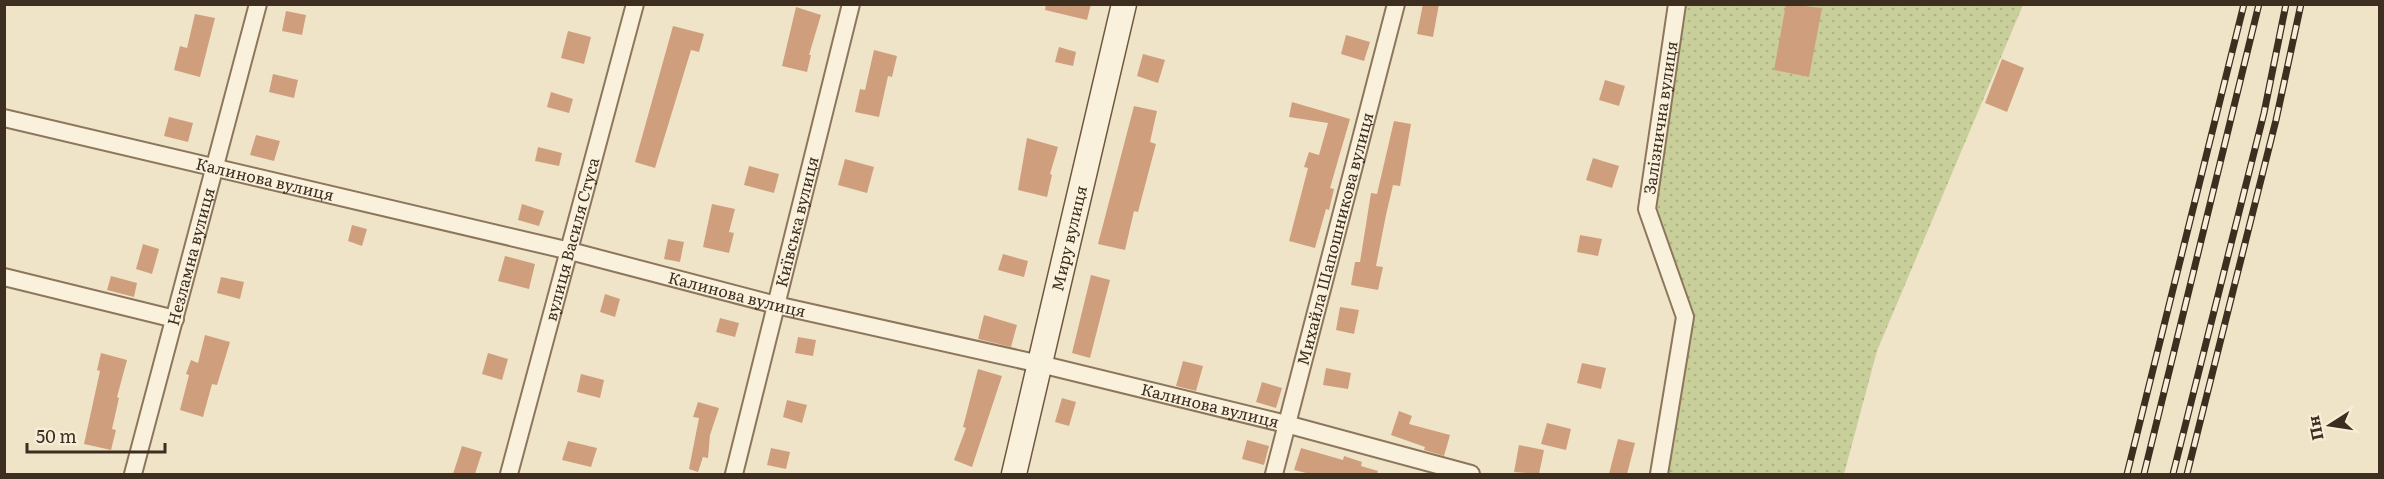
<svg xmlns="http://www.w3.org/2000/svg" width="2384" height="479" font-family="Literata,serif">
<defs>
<pattern id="grass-dots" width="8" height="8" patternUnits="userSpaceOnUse" patternTransform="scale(1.5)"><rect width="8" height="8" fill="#c9cf9b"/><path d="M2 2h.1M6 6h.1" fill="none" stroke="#aeb285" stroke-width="1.8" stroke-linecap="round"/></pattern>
</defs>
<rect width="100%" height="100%" fill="#f0e4c8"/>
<polygon fill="url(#grass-dots)" points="1677,5 2023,5 1877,351 1844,474 1659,474 1685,317 1647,209"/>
<g fill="#cf9f7d">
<polygon points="1046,4 1091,4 1087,20 1045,10"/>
<polygon points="1423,4 1439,4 1433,37 1417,34"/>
<polygon points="1786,4 1822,8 1809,77 1774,70"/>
<polygon points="796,7 821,15 809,55 811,55 807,72 782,66"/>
<polygon points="286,11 306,15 302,35 282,31"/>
<polygon points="195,14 215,18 200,77 174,70 180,46 187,48"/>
<polygon points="673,26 704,34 699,52 691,50 655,168 635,162"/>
<polygon points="568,31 591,37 584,64 561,58"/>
<polygon points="1346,35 1370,42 1364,61 1341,54"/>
<polygon points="1059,47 1076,52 1073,66 1055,62"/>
<polygon points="874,50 897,56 892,77 888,76 879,117 855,112 860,89 865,90"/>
<polygon points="1143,54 1165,60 1158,83 1137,76"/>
<polygon points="2002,59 2024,68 2007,112 1985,103"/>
<polygon points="273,74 298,80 294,98 269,92"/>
<polygon points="1605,80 1625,86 1619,106 1599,100"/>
<polygon points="551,92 573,99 569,113 547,107"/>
<polygon points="1292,102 1350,119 1330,188 1334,189 1329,210 1326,209 1315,248 1289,241 1308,168 1304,167 1309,152 1319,155 1328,123 1289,117"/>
<polygon points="1134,106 1157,111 1150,142 1156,144 1138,212 1134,211 1125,250 1098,244"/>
<polygon points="169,117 193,123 188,142 164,136"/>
<polygon points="1394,121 1411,124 1400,186 1393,185 1386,215 1376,266 1383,267 1378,290 1351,285 1355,262 1360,262 1371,193 1377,194"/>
<polygon points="256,135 280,141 274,161 250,155"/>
<polygon points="1027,138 1058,147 1050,174 1052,175 1047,197 1018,190"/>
<polygon points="538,147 562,153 559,166 535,161"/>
<polygon points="1593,158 1619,166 1612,188 1586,180"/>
<polygon points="845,159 874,167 867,193 838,185"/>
<polygon points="749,166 779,174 774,193 744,185"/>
<polygon points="522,204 544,211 539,226 518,220"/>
<polygon points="712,204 735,209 729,232 734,233 729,253 703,247"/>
<polygon points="352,225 367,229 362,246 348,241"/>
<polygon points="1580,235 1602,239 1598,256 1577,252"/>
<polygon points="668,239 684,242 680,262 664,259"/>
<polygon points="143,244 159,249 152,274 136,269"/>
<polygon points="1003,254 1028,261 1024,277 998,270"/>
<polygon points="505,256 535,264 529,289 498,281"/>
<polygon points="1091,275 1110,280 1090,358 1072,353"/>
<polygon points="111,276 137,283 134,297 107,290"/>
<polygon points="221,277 244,282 240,299 217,293"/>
<polygon points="605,294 620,299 615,317 600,312"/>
<polygon points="1340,307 1359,310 1354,334 1336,330"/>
<polygon points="984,315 1017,325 1011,347 978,339"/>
<polygon points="720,318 739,323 735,337 716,332"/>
<polygon points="205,335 230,342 217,385 212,384 203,417 180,410 189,375 186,374 191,360 198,363"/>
<polygon points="798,337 816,340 813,356 795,353"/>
<polygon points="101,353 127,360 117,397 119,398 112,429 116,430 111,450 84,444 100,371 97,370"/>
<polygon points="488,353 508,359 502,380 482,374"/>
<polygon points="1183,361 1203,366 1196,391 1176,386"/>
<polygon points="1582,363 1606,368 1601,389 1577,383"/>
<polygon points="1326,368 1351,373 1348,389 1323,385"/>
<polygon points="978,369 1002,376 972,467 954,460 966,428 963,427"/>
<polygon points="581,374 604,380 600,398 577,392"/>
<polygon points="1262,382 1282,388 1276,408 1256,402"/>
<polygon points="1062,398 1076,402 1069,426 1055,422"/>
<polygon points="787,400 807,405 802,423 783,417"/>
<polygon points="698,402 719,408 710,435 708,458 703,457 698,472 689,469 699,418 693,417"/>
<polygon points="1399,411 1412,416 1409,424 1450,435 1444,456 1424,450 1425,447 1391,435"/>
<polygon points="1547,423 1571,429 1566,450 1541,444"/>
<polygon points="1618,439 1635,443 1627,474 1609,474"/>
<polygon points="1247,440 1269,446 1264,465 1242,459"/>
<polygon points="568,441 597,448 591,467 562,460"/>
<polygon points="1519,445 1544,450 1539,474 1514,472"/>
<polygon points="462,446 482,452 475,474 453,474"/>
<polygon points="771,448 790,452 786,469 767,465"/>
<polygon points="1301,448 1343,460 1344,456 1362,462 1361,466 1378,471 1377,474 1310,474 1294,470"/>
</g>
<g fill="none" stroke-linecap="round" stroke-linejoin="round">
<g stroke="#8d765c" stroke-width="20">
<g id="minor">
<path id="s1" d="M4,118L570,251L776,305L1040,364L1286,424L1471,474"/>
<polyline points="4,277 175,319"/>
<path id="s2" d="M133,474L258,4"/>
<path id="s3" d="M509,474L635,4"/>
<path id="s4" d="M734,474L851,4"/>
<path id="s5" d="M1274,474L1396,4"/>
<path id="s6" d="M1659,474L1685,317L1647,209L1677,4"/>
</g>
</g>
<g stroke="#6f573f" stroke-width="27">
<g id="secondary">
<path id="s7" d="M1014,474L1124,4"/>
</g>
</g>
<use href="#minor" stroke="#faf1dc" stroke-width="16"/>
<use href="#secondary" stroke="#faf1dc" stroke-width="24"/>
<g stroke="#3d2e20" stroke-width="7">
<g id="rail">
<polyline points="2127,474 2244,4"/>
<polyline points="2144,474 2259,4"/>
<polyline points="2173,474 2264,113 2286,4"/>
<polyline points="2187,474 2276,120 2301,4"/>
</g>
</g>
<use href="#rail" stroke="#f7eed8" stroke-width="4.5" stroke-dasharray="14" stroke-linecap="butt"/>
</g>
<g text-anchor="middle" stroke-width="5" stroke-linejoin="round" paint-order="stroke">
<g font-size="16" fill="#3d2e20" stroke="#f7eed8">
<text dy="6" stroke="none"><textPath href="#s6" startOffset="366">Залізнична вулиця</textPath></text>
<text dy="6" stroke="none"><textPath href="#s1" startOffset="268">Калинова вулиця</textPath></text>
<text dy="6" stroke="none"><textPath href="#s4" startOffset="260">Київська вулиця</textPath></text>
<text dy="6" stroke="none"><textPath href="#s7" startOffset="242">Миру вулиця</textPath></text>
<text dy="6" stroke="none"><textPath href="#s5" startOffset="243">Михайла Шапошникова вулиця</textPath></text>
<text dy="6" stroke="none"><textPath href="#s3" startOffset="243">вулиця Василя Стуса</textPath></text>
<text dy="6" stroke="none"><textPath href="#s2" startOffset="225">Незламна вулиця</textPath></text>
<text dy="6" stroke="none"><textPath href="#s1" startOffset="754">Калинова вулиця</textPath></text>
<text dy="6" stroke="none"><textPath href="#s1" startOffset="1240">Калинова вулиця</textPath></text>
</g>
</g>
<rect width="2384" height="479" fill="none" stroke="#3d2e20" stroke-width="12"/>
<g transform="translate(2330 425) rotate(258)" stroke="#f7eed8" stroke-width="4.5" paint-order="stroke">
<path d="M0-4.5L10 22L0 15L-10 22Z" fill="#3d2e20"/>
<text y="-9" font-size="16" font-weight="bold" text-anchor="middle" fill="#3d2e20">Пн</text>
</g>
<path d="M27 443v9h138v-9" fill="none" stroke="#3d2e20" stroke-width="3"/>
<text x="36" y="443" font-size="18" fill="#3d2e20" stroke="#f7eed8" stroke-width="4.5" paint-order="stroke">50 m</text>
</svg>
